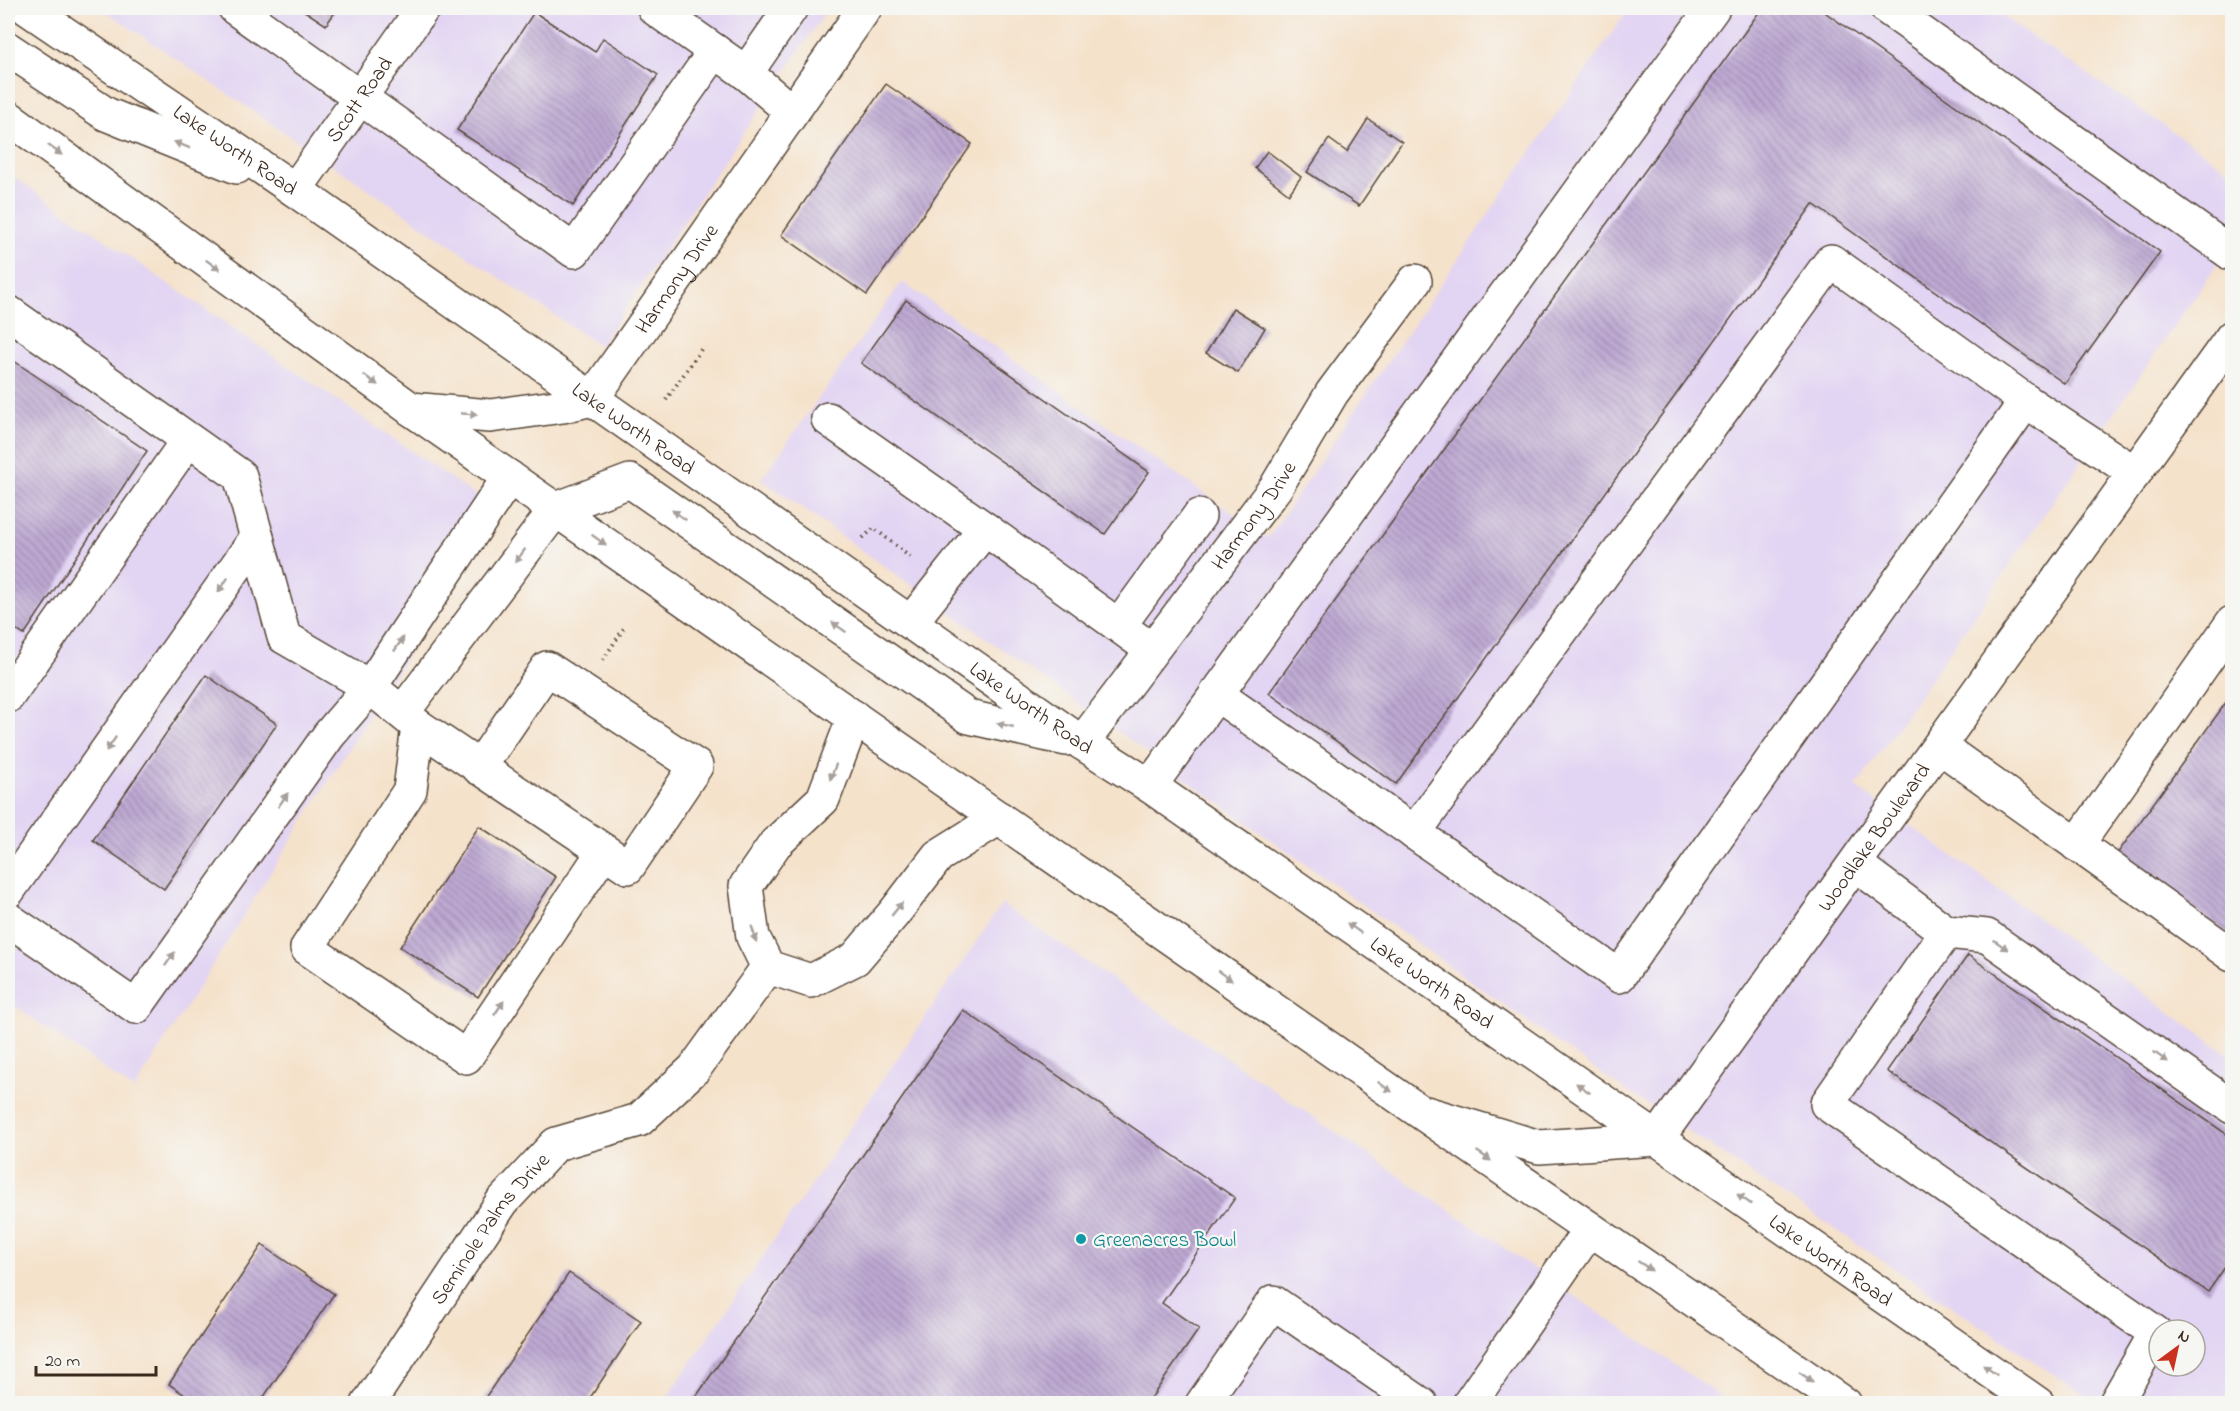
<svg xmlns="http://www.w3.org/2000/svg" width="2240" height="1411" font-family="'Indie Flower',sans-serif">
<defs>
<pattern id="building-back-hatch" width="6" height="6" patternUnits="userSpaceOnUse" patternTransform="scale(1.5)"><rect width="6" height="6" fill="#bea9d3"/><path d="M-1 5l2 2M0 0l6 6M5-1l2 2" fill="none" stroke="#9c8aab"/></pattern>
</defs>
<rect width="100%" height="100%" fill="#f6f6f2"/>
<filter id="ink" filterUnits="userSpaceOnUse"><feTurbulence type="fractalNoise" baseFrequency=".0167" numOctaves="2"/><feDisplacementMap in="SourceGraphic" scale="12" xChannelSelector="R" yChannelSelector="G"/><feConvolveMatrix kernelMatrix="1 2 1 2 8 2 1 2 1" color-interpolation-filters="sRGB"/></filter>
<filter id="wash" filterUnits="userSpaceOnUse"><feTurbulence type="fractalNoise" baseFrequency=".008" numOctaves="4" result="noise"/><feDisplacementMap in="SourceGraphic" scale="24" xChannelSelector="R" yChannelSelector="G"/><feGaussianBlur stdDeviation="1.35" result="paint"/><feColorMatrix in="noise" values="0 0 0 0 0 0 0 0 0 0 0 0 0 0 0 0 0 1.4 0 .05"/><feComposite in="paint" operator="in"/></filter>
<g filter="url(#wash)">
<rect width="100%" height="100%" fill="#f5e2cb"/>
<g fill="#e2d4f3" fill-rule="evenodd">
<polygon points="101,8 828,8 600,346"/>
<path d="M1629,8H1990L2232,172V243L1856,787L2232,1057V1403H2097L1612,1081L761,479L902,282L1268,538ZM2159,1330H2195V1366H2159Z"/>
<polygon points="8,173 498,511 134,1090 8,1001"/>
<polygon points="1002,904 1731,1403 663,1404"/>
</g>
<g id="blocks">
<g fill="url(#building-back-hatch)">
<polygon points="300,8 338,8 326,25"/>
<polygon points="1762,8 1819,8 2160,252 2065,384 1813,204 1396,784 1269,693"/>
<polygon points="534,12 595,52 603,38 658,75 573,206 457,130"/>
<polygon points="886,84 972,144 867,295 781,235"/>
<polygon points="1368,119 1402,142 1359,206 1307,172 1329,139 1347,152"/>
<polygon points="1267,151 1301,177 1289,194 1255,168"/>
<polygon points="906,300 1149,472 1105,534 861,363"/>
<polygon points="1233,308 1265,328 1238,373 1206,353"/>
<polygon points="8,357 147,451 24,635 8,624"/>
<polygon points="206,675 277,724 164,889 93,840"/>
<polygon points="2232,694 2232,937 2117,854"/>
<polygon points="479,826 556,877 478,997 400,947"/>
<polygon points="1968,955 2232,1138 2232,1257 2208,1292 1887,1071"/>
<polygon points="963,1010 1235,1198 1162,1303 1199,1329 1147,1404 691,1404"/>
<polygon points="262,1245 334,1294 259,1404 198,1404 169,1384"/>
<polygon points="569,1273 641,1321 586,1404 481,1404"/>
</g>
</g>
</g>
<g filter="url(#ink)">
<use href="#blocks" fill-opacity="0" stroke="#574638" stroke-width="1.5"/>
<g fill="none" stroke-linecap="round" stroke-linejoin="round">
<g stroke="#574638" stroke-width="36">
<g id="minor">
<polyline points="235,8 574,251 715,51"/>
<polyline points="654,8 746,73 791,8"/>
<polyline points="1887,8 2232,254"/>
<polyline points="746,73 792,112"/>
<path id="s1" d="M295,190L423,8"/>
<polyline points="8,312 240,476 284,637 370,687 418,726 628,867 696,766 547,668 479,768"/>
<path id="s2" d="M411,409L490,416L563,406L592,399L865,8"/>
<polyline points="828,419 985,529"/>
<polyline points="911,622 985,529 1152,650"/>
<polyline points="1119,626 1199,516"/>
<polyline points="1216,694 1619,976 2026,401"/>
<polyline points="8,696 188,440"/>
<polyline points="403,712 556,509"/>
<polyline points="854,717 823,799 775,844 746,886 753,937 768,967 811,981 855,959 895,912 938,856 999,818"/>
<polyline points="418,726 410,790 307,948 466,1057 604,851"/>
<path id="s3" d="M1082,743L1276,487L1332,393L1415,281"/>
<polyline points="1939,746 2232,955"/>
<polyline points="1150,786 1713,8"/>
<polyline points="1414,833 1831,261 2026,401 2135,473"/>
<polyline points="2077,845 2232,623"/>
<polyline points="1855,864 1946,932 1987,936 2232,1107"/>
<polyline points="8,891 257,537"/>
<polyline points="8,919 136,1007 329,735 370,687 509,477"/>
<polyline points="1946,932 1827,1104 2156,1333 2115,1404"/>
<path id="s4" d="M1426,1113L1539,1147L1657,1139L2232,337"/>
<path id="s5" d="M368,1404L502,1202L556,1144L639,1120L694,1069L768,967"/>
<polyline points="1202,1404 1273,1302 1421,1404"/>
<polyline points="1469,1404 1590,1229"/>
</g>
</g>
<g stroke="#574638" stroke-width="36">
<g id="major">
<path id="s6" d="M27,8L295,190L1082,743L1150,786L2038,1404"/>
<polyline points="8,49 106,114 237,167"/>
<polyline points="8,117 411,409 1419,1111 1845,1404"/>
<polyline points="556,509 630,481 969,717 1066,739"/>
</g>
</g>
<g stroke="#574638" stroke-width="4" stroke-dasharray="1.5 4.5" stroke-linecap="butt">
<polyline points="666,400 702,348"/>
<polyline points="863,538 874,528 911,558"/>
<polyline points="603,660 626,625"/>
</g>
<use href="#minor" stroke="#fff" stroke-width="33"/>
<use href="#major" stroke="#fff" stroke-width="33"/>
</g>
<defs><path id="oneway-solid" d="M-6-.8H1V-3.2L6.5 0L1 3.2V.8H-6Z" transform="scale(1.5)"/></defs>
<g fill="#a79f9a">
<use href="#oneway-solid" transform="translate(182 145) rotate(-158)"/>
<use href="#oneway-solid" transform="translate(55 150) rotate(36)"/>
<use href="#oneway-solid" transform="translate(213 265) rotate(36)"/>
<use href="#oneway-solid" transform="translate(371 380) rotate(36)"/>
<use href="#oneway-solid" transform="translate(469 414) rotate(5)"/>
<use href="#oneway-solid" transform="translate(679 515) rotate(-145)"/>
<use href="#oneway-solid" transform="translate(599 540) rotate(35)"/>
<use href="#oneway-solid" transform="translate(520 556) rotate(127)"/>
<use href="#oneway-solid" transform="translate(223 585) rotate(125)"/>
<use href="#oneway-solid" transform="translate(839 627) rotate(-145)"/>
<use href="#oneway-solid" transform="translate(399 644) rotate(-56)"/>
<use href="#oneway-solid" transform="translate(1005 725) rotate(-167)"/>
<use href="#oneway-solid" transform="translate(111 744) rotate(125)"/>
<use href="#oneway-solid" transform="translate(833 772) rotate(111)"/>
<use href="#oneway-solid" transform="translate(283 800) rotate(-55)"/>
<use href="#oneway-solid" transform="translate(897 909) rotate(-51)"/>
<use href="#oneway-solid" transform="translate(1354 928) rotate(-145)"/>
<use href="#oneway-solid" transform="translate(754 934) rotate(74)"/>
<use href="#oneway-solid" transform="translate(2001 945) rotate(35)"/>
<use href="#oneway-solid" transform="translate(170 959) rotate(-55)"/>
<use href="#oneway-solid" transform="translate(1225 976) rotate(35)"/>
<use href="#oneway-solid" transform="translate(499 1008) rotate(-56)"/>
<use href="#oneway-solid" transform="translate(2161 1057) rotate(35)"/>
<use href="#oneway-solid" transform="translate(1385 1087) rotate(35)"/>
<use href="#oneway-solid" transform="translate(1583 1088) rotate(-145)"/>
<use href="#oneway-solid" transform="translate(1484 1156) rotate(34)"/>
<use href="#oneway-solid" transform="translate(1744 1199) rotate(-145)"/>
<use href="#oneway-solid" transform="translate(1645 1266) rotate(34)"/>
<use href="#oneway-solid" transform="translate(1990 1370) rotate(-145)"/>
<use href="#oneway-solid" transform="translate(1806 1377) rotate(34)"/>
</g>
</g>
<circle fill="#0f9aa8" stroke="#f6f6f2" stroke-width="2" cx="1081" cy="1239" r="6"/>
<g text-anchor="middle" stroke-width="4.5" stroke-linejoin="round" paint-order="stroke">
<g font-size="21" fill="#3b2a1e" stroke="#f6f6f2">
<text dy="7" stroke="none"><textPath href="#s1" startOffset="111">Scott Road</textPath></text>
<text dy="7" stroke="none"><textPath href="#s6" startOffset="252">Lake Worth Road</textPath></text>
<text dy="7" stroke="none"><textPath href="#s2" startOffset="330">Harmony Drive</textPath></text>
<text dy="7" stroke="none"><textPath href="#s6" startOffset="738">Lake Worth Road</textPath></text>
<text dy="7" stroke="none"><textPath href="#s3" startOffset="285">Harmony Drive</textPath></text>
<text dy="7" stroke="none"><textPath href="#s6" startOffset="1224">Lake Worth Road</textPath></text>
<text dy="7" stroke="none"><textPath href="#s4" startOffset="608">Woodlake Boulevard</textPath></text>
<text dy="7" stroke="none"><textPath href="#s6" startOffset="1710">Lake Worth Road</textPath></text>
<text dy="7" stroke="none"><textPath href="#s5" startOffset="214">Seminole Palms Drive</textPath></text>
<text dy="7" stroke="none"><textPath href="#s6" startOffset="2196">Lake Worth Road</textPath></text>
</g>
<g font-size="21" fill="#0d838f" stroke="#f6f6f2" text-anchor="start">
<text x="1093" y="1246">Greenacres Bowl</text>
</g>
</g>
<rect width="2240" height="1411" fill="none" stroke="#f6f6f2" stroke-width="30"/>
<g transform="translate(2177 1348) rotate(33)"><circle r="28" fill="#f6f6f2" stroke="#aba49d" stroke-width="1.5"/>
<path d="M0-4.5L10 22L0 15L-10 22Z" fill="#c8321e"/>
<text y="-9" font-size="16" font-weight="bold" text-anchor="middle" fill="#3b2a1e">N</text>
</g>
<path d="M36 1366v9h120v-9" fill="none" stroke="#3b2a1e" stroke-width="3"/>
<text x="45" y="1366" font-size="18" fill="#3b2a1e" stroke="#f6f6f2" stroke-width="4.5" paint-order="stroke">20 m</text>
</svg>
